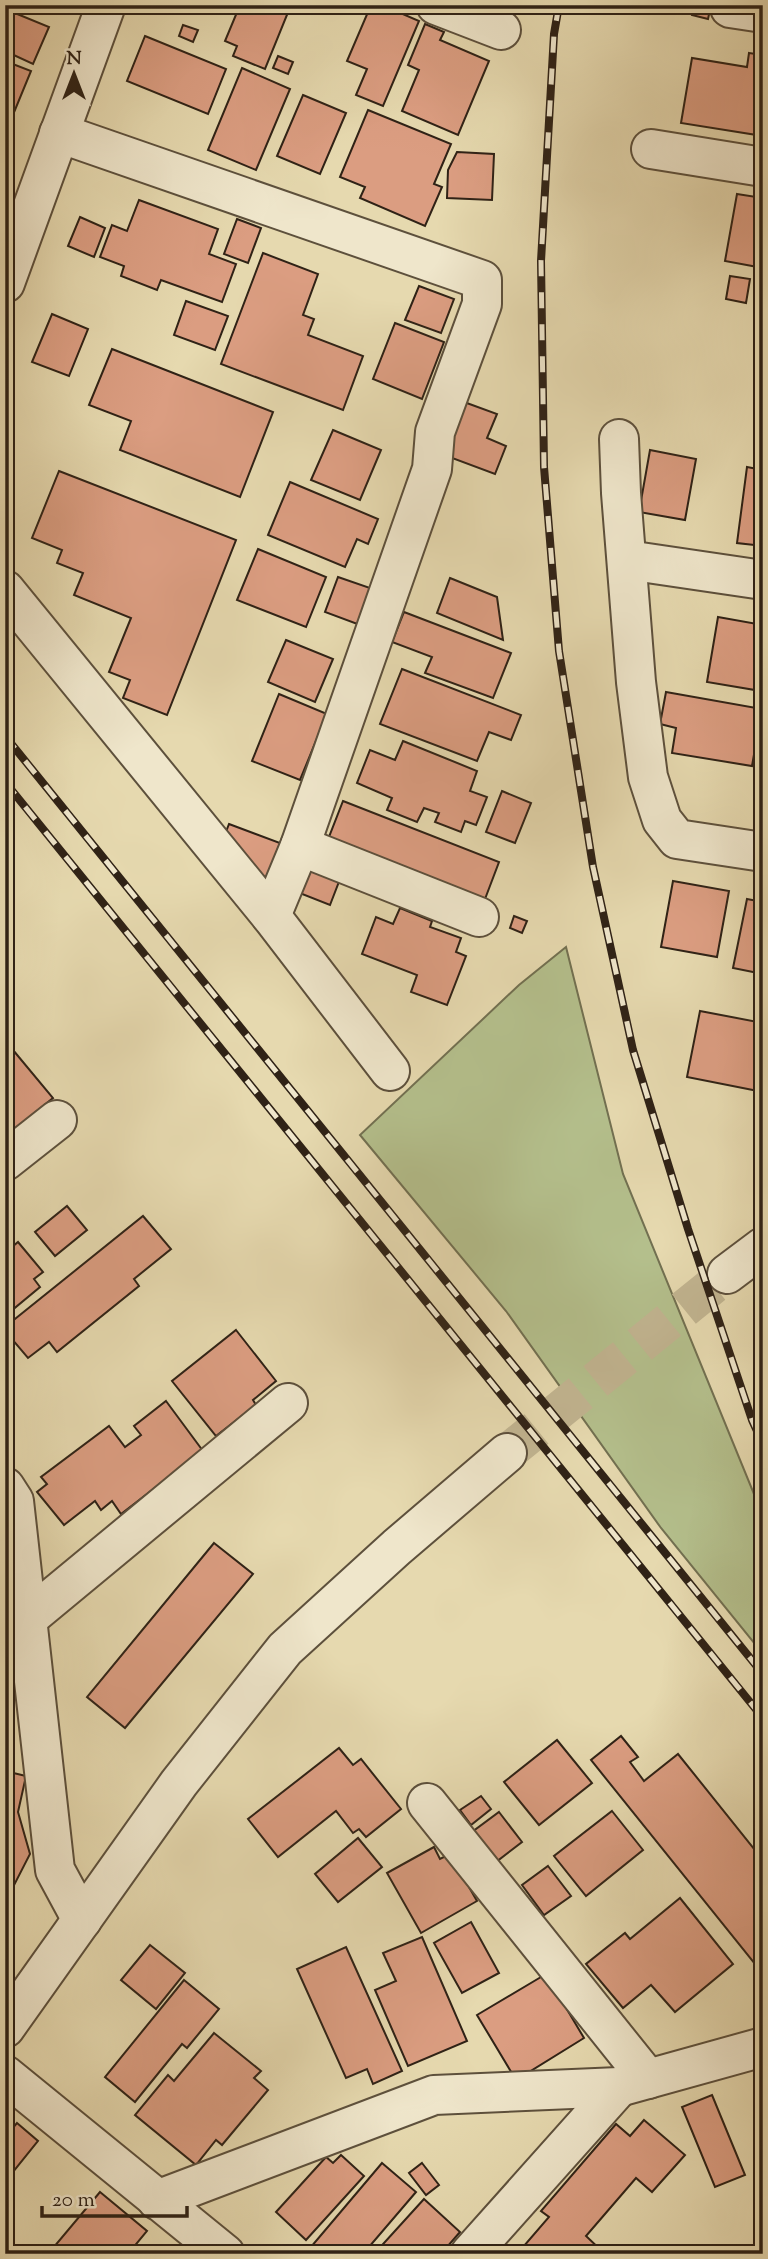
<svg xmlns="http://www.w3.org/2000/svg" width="768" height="2259" font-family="'Sorts Mill Goudy',serif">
<rect width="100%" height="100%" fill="#e6d9af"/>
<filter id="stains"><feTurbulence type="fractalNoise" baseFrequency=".00286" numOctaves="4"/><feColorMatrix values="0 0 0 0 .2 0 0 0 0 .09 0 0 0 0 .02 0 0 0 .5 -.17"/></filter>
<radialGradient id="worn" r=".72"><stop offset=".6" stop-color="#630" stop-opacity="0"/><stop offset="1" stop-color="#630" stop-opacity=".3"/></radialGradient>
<polygon fill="#b4bf8c" stroke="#727051" stroke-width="2" points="566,947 623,1174 763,1516 763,1654 661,1528 506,1311 360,1135 519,985"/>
<g fill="#db9d81" stroke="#2f2216" stroke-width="2">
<polygon points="208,5 230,5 227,13"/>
<polygon points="240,5 291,5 265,69 233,56 237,46 225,41"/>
<polygon points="371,5 382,5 419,21 383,106 356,95 367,69 347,61"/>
<polygon points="694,5 711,5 708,19 692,15"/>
<polygon points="5,9 49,27 33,64 5,51"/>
<polygon points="425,24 444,32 440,40 489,61 458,135 402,111 419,70 408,65"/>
<polygon points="183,25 198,30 193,42 179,36"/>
<polygon points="145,36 226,69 208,114 127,81"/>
<polygon points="749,53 763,55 763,136 681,123 692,58 747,67"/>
<polygon points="278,56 293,62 288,74 273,68"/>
<polygon points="5,61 31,71 8,127 5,126"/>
<polygon points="242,68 290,89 256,170 208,150"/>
<polygon points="303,95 346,113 320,174 277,156"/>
<polygon points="368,110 451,144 434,184 442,187 425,226 360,198 365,187 340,177"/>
<polygon points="457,152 494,154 492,200 447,198 448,170"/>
<polygon points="737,194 763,198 763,268 725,261"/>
<polygon points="139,200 218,229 209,254 236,264 222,302 161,280 157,290 121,276 124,266 100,257 112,225 127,231"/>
<polygon points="80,217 105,228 94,257 68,246"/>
<polygon points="237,219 261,228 248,263 224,254"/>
<polygon points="263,253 318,274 303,315 314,319 308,335 363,356 343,410 221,364"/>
<polygon points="730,276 750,279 746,303 726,299"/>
<polygon points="419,286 454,299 441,333 405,320"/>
<polygon points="186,301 228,316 215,350 174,335"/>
<polygon points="52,314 88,329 69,376 32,362"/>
<polygon points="395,323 444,342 422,399 373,379"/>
<polygon points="112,349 273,412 240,497 120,450 131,421 89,405"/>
<polygon points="464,402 497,414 487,438 506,446 495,474 444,455"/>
<polygon points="333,430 381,450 360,500 311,480"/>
<polygon points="650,450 696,459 685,520 639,512"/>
<polygon points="747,467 763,470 763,546 737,543"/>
<polygon points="59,471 236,540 167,715 123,698 130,680 109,672 131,618 74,595 83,573 57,563 62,550 32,538"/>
<polygon points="290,482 378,519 368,544 357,539 345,567 268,535"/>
<polygon points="258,549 326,577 306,627 237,600"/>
<polygon points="338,577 373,589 360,625 325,612"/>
<polygon points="450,578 497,597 503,640 437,613"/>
<polygon points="404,612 511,653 493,698 425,673 432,657 392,642"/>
<polygon points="718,617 763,625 763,641 755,690 707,682"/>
<polygon points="286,640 333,659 315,702 268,682"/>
<polygon points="402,669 521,715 511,740 489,732 477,761 380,724"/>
<polygon points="666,692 762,709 752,766 672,753 676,728 660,724"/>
<polygon points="279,694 327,714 300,780 252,761"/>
<polygon points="403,741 477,771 470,791 487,797 476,825 465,821 461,832 435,822 439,813 424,808 417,822 387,810 392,798 357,783 370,750 395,760"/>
<polygon points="502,791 531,803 515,843 486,832"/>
<polygon points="343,801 499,862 485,899 329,837"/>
<polygon points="229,824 280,843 267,878 252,871 224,837"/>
<polygon points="308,867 340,879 330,905 297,892"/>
<polygon points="673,881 729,891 717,957 661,947"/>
<polygon points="747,899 763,902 763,974 733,968"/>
<polygon points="400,908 432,921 430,927 461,938 456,952 466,956 447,1005 411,992 417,975 362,954 376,917 393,924"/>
<polygon points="514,916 527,921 522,933 510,928"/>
<polygon points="700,1011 763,1023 763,1092 687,1077"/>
<polygon points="13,1050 53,1098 5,1137 5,1056"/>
<polygon points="67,1206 87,1230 55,1256 35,1232"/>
<polygon points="143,1216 171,1249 134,1279 139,1286 57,1352 49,1342 28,1358 5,1331 5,1327"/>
<polygon points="18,1242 43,1272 34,1279 40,1287 5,1316 5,1253"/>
<polygon points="236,1330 276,1381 253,1400 256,1405 216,1436 172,1381"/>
<polygon points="166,1401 203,1451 121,1514 112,1501 101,1510 95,1501 64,1525 37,1492 47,1484 41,1477 109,1426 125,1447 141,1435 134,1426"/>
<polygon points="214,1543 253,1574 125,1728 87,1697"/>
<polygon points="5,1661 12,1661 13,1678 5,1678"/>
<polygon points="12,1686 13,1737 5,1737 5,1687"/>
<polygon points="621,1736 638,1757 630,1762 644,1781 678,1754 763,1860 763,1974 591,1760"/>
<polygon points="557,1740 592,1783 539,1825 504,1782"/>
<polygon points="339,1748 353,1765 361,1759 401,1809 366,1837 359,1829 353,1833 336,1811 278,1857 248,1819"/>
<polygon points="5,1771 26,1776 18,1812 30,1854 9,1895 5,1893"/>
<polygon points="481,1796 491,1809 471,1825 460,1810"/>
<polygon points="612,1811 643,1850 586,1896 554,1856"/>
<polygon points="499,1812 522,1842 496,1862 472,1832"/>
<polygon points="358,1838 382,1867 338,1902 315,1874"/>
<polygon points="434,1847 440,1859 450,1854 477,1901 421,1933 387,1873"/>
<polygon points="548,1866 571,1896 544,1915 522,1885"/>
<polygon points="680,1898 733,1964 675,2012 651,1985 623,2008 586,1964 625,1933 630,1939"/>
<polygon points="471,1922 499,1973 462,1993 434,1943"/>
<polygon points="422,1937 467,2041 408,2066 375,1990 396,1981 383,1953"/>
<polygon points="150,1945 185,1973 156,2009 121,1980"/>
<polygon points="346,1947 402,2071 373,2084 367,2069 346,2078 297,1969"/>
<polygon points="546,1974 584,2038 516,2080 477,2015"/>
<polygon points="184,1980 219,2009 187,2048 182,2044 135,2102 105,2077"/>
<polygon points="214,2033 261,2071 254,2078 268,2090 222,2145 216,2140 196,2165 135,2115 168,2075 174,2081"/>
<polygon points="712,2095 745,2175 715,2187 682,2107"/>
<polygon points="644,2120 685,2155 652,2192 636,2178 586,2236 605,2254 517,2254 549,2217 541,2211 616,2124 630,2136"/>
<polygon points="17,2123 38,2141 5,2182 5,2137"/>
<polygon points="341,2155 364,2176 306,2240 276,2212 326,2157 333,2163"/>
<polygon points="382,2163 416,2192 363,2254 305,2254"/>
<polygon points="422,2163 439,2185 426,2195 409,2173"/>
<polygon points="100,2192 147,2231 128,2254 48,2254"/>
<polygon points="424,2199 460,2232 441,2254 374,2254"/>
</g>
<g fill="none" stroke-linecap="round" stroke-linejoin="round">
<polyline stroke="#c1b490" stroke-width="38" stroke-dasharray="38 19" stroke-linecap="butt" points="507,1453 727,1274"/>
<g stroke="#5d503c" stroke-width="42">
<g id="minor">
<polyline points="436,5 501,30"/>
<polyline points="731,5 730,8 763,13"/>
<polyline points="59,133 482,280 482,304 435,432 432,469 300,846 271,916"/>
<polyline points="651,149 763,167"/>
<polyline points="619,439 621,493 636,682 648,777 662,820 677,839 763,852"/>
<polyline points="627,560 763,580"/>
<polyline points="5,590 271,916 390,1071"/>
<polyline points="300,846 479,917"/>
<polyline points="5,1161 57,1120"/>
<polyline points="5,1487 14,1501 55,1870 82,1920"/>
<polyline points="27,1619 288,1403"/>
<polyline points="427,1803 648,2079"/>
<polyline points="157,2200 434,2095 619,2087 763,2047"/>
<polyline points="470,2254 619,2087"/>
</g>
</g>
<g stroke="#5d503c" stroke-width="42">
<g id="tertiary">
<polyline points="5,283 106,5"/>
<polyline points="727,1274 763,1247"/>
<polyline points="5,2028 179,1783 285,1649 397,1547 507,1453"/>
<polyline points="5,2075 225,2254"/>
</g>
</g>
<use href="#minor" stroke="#efe6cb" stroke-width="38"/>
<use href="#tertiary" stroke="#efe6cb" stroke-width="38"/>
<g stroke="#2f2216" stroke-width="8">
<g id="rail">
<polyline points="559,5 554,34 541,261 544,467 559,651 593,867 633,1050 688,1229 752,1420 763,1444"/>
<polyline points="5,736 763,1674"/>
<polyline points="5,782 763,1718"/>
</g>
</g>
<use href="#rail" stroke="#efe6cb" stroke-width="5" stroke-dasharray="16" stroke-linecap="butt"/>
</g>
<rect width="768" height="2259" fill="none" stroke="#e6d9af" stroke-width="28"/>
<rect x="7" y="7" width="754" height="2245" fill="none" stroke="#2f2216" stroke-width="3.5"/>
<rect x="14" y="14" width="740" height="2231" fill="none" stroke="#2f2216" stroke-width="2"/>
<g transform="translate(74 74)" stroke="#efe6cb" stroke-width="5" paint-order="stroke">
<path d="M0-5L12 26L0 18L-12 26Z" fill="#2f2216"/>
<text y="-10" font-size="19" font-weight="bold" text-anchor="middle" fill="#2f2216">N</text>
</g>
<path d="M42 2206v10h145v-10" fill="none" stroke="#2f2216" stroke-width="3.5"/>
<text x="52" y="2206" font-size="21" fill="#2f2216" stroke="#efe6cb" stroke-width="5" paint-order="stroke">20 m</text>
<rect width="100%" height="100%" filter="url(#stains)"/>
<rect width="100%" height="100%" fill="url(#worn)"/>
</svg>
